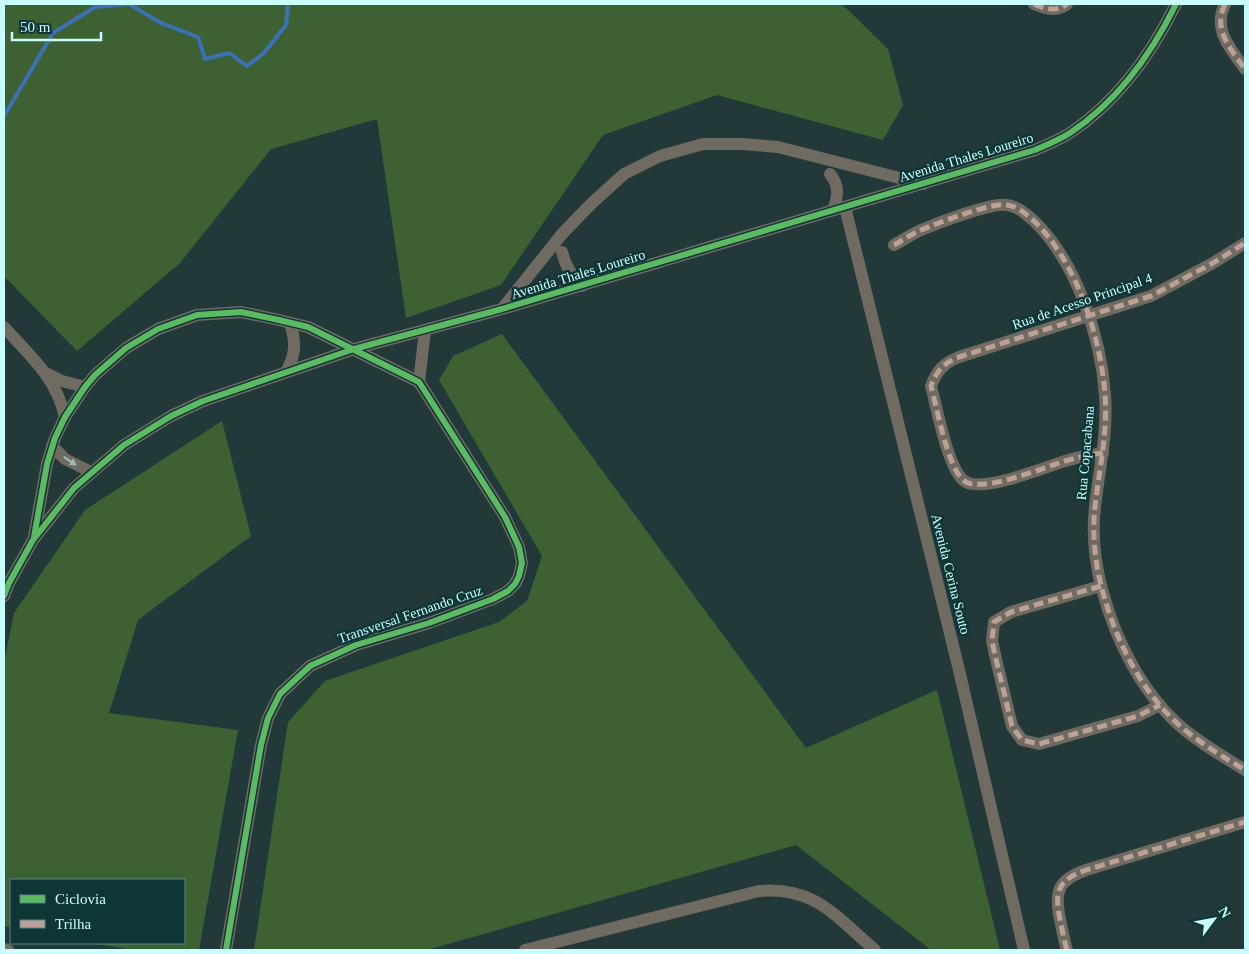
<svg xmlns="http://www.w3.org/2000/svg" width="1249" height="954" font-family="Georgia,serif">
<rect width="100%" height="100%" fill="#233939"/>
<g fill="#3e6133">
<polygon points="4,4 842,4 888,49 903,105 883,140 717,95 603,135 501,285 406,318 377,119 271,149 180,263 77,351 4,276"/>
<polygon points="502,334 806,748 937,690 1000,950 931,950 796,845 427,950 254,950 288,722 325,681 499,622 527,601 542,556 439,380 453,356"/>
<polygon points="222,421 251,536 138,620 109,713 238,730 199,950 132,950 92,943 184,943 184,880 11,880 11,927 4,926 4,662 14,613 85,510"/>
</g>
<g fill="none" stroke-linecap="round" stroke-linejoin="round">
<polyline stroke="#3c71b5" stroke-width="4" points="4,116 53,33 95,7 129,4 161,23 198,37 205,59 229,53 247,66 264,53 286,25 288,4"/>
<g stroke="#6f6b61" stroke-width="12">
<path d="M1034,4C1044,9 1058,12 1067,4"/>
<path d="M1225,4C1212,30 1231,49 1245,69"/>
<path d="M830,174C840,186 838,197 833,210"/>
<polyline points="845,207 959,670 1024,950"/>
<path d="M894,245C903,240 912,234 921,230C938,223 992,202 1007,205C1017,206 1026,214 1034,221C1076,261 1101,337 1105,395C1108,432 1099,470 1095,507C1092,534 1095,563 1102,589C1116,642 1143,696 1186,731C1205,746 1225,758 1245,770"/>
<path d="M562,252C566,267 571,275 582,286"/>
<polyline points="502,309 562,234 591,204 624,174 660,156 703,144 742,144 778,147 923,184"/>
<path d="M4,327C30,356 56,377 65,417"/>
<path d="M286,372C296,355 296,342 290,323"/>
<polyline points="48,374 62,381 85,387"/>
<polyline points="419,382 425,331"/>
<polyline points="52,446 65,459 91,472"/>
<path d="M1103,453C1090,455 1078,457 1065,461C1045,467 979,495 963,480C947,465 937,408 931,386C937,370 944,363 959,357L1151,296L1213,263L1245,243"/>
<polyline points="34,537 47,464 55,438 65,417 85,387 95,375 126,348 158,329 197,315 241,312 279,320 308,327 419,382 505,517 519,547 522,563 519,576 515,584 508,591 493,599 429,623 356,645 310,666 280,694 268,718 261,745 226,950"/>
<polyline points="1101,586 1011,612 994,622 992,641 995,655 1012,726 1022,740 1039,744 1138,716 1160,705"/>
<path d="M4,596L9,583L33,540L74,488L124,445L171,416L203,401L354,349L502,309L1035,150C1046,145 1059,140 1070,133C1118,101 1151,55 1176,4"/>
<polyline points="4,949 8,950"/>
<path d="M525,950L759,891C815,886 836,917 875,950"/>
<path d="M1067,950C1064,940 1062,929 1060,919C1054,891 1058,880 1086,870L1245,822"/>
</g>
<g stroke="#bda197" stroke-width="5" stroke-dasharray="10 5" stroke-linecap="butt">
<path d="M1034,4C1044,9 1058,12 1067,4"/>
<path d="M1225,4C1212,30 1231,49 1245,69"/>
<path d="M894,245C903,240 912,234 921,230C938,223 992,202 1007,205C1017,206 1026,214 1034,221C1076,261 1101,337 1105,395C1108,432 1099,470 1095,507C1092,534 1095,563 1102,589C1116,642 1143,696 1186,731C1205,746 1225,758 1245,770"/>
<path d="M1103,453C1090,455 1078,457 1065,461C1045,467 979,495 963,480C947,465 937,408 931,386C937,370 944,363 959,357L1151,296L1213,263L1245,243"/>
<polyline points="1101,586 1011,612 994,622 992,641 995,655 1012,726 1022,740 1039,744 1138,716 1160,705"/>
<path d="M1067,950C1064,940 1062,929 1060,919C1054,891 1058,880 1086,870L1245,822"/>
</g>
<g stroke="#0f3637" stroke-width="9">
<g id="cycleway">
<polyline points="34,537 47,464 55,438 65,417 85,387 95,375 126,348 158,329 197,315 241,312 279,320 308,327 419,382 505,517 519,547 522,563 519,576 515,584 508,591 493,599 429,623 356,645 310,666 280,694 268,718 261,745 226,950"/>
<path d="M4,596L9,583L33,540L74,488L124,445L171,416L203,401L354,349L502,309L1035,150C1046,145 1059,140 1070,133C1118,101 1151,55 1176,4"/>
</g>
</g>
<use href="#cycleway" stroke="#5cba63" stroke-width="6"/>
</g>
<defs><path id="oneway-solid" d="M-6-.8H1V-3.2L6.5 0L1 3.2V.8H-6Z" transform="scale(1.25)"/></defs>
<use fill="#a0bcb8" href="#oneway-solid" transform="translate(70 461) rotate(33)"/>
<g text-anchor="middle" stroke-width="5" stroke-linejoin="round" paint-order="stroke">
<g font-size="14" fill="#c9feff" stroke="#0f3637">
<text transform="translate(966 157) rotate(-17)" y="5">Avenida Thales Loureiro</text>
<text transform="translate(578 274) rotate(-17)" y="5">Avenida Thales Loureiro</text>
<text transform="translate(1082 301) rotate(-19)" y="5">Rua de Acesso Principal 4</text>
<text transform="translate(1085 453) rotate(-85)" y="5">Rua Copacabana</text>
<text transform="translate(951 574) rotate(76)" y="5">Avenida Cerina Souto</text>
<text transform="translate(410 614) rotate(-19)" y="5">Transversal Fernando Cruz</text>
</g>
</g>
<rect width="1249" height="954" fill="none" stroke="#c9feff" stroke-width="10"/>
<rect x="10" y="879" width="175" height="65" fill="#0f3637" stroke="#598687"/>
<rect x="20" y="895" width="25" height="8" fill="#5cba63" stroke="#598687"/>
<text x="55" y="904" font-size="15" fill="#c9feff">Ciclovia</text>
<rect x="20" y="920" width="25" height="8" fill="#bda197" stroke="#598687"/>
<text x="55" y="929" font-size="15" fill="#c9feff">Trilha</text>
<g transform="translate(1214 919) rotate(58)" stroke="#0f3637" stroke-width="4" paint-order="stroke">
<path d="M0-4L9 19L0 12L-9 19Z" fill="#c9feff"/>
<text y="-8" font-size="14" font-weight="bold" text-anchor="middle" fill="#c9feff">N</text>
</g>
<path d="M12 32v8h89v-8" fill="none" stroke="#c9feff" stroke-width="2.5"/>
<text x="20" y="32" font-size="15" fill="#c9feff" stroke="#0f3637" stroke-width="4" paint-order="stroke">50 m</text>
</svg>
